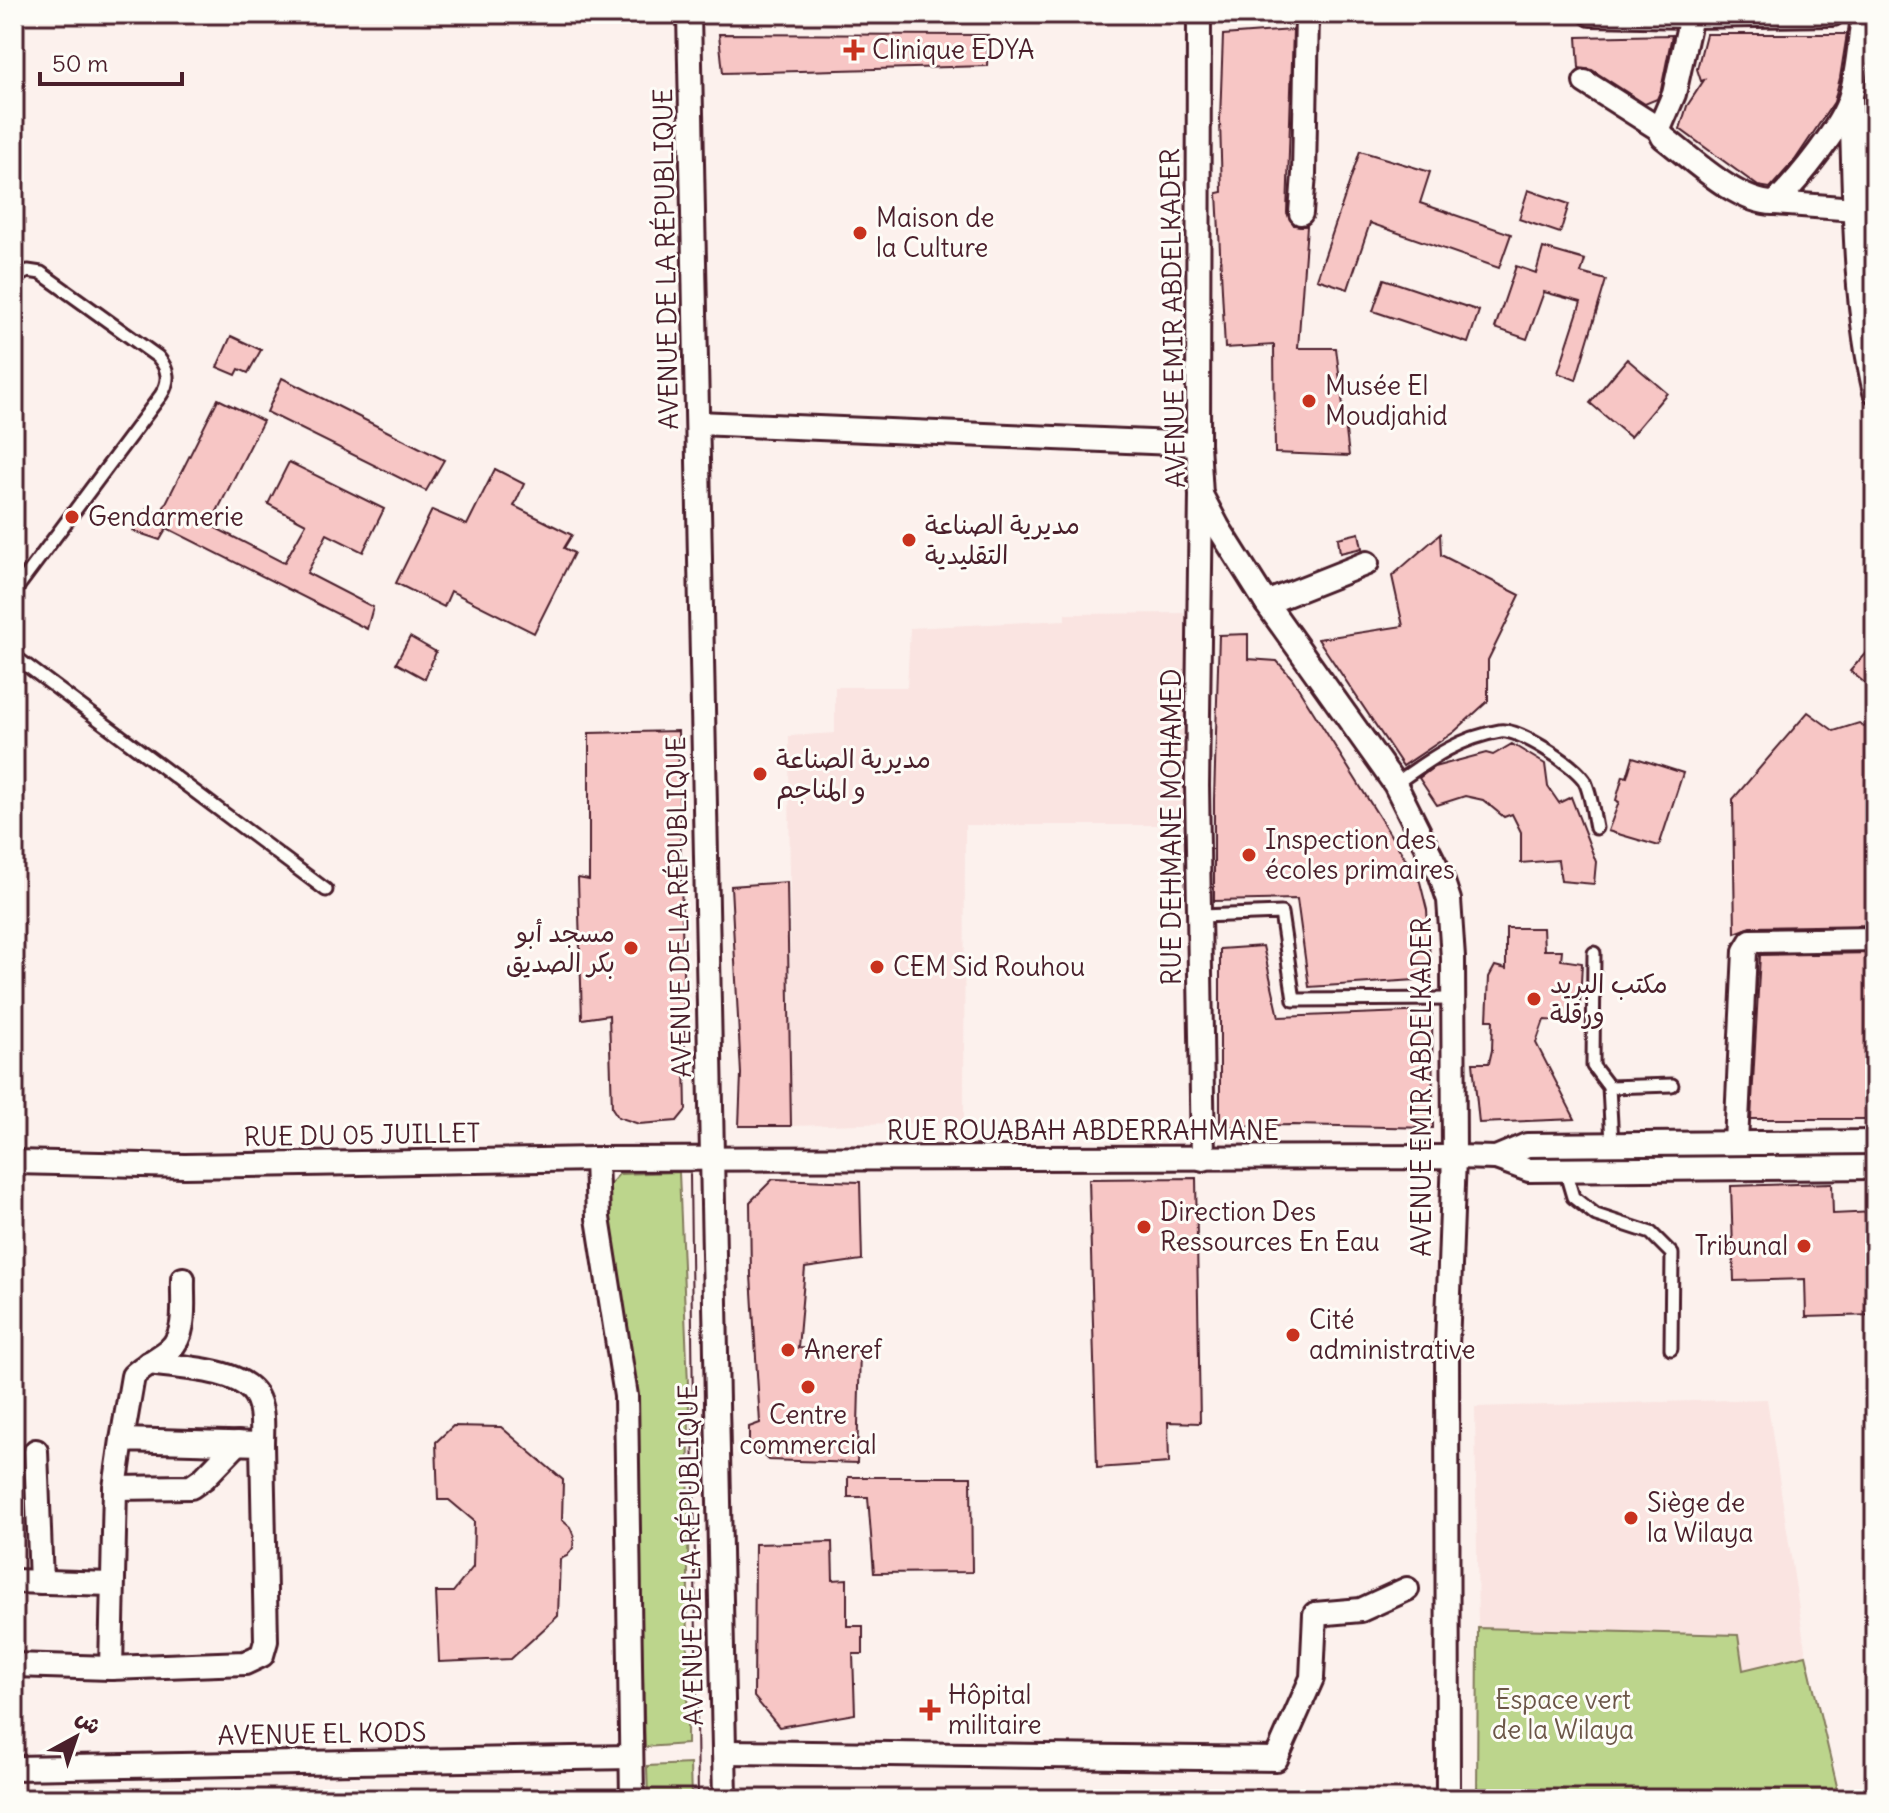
<svg xmlns="http://www.w3.org/2000/svg" width="1889" height="1813" font-family="Delius,'Playpen Sans Arabic',sans-serif">
<rect width="100%" height="100%" fill="#fcf1ed"/>
<filter id="ink" filterUnits="userSpaceOnUse"><feTurbulence type="fractalNoise" baseFrequency=".0125" numOctaves="2"/><feDisplacementMap in="SourceGraphic" scale="16" xChannelSelector="R" yChannelSelector="G"/><feConvolveMatrix kernelMatrix="1 2 1 2 8 2 1 2 1" color-interpolation-filters="sRGB"/></filter>
<g filter="url(#ink)">
<g fill="#fae4e1">
<polygon points="1188,613 1188,825 965,825 964,1121 791,1126 789,736 835,733 835,687 907,687 910,628 1065,620 1065,614"/>
<polygon points="1767,1399 1806,1655 1840,1799 1477,1799 1478,1628 1475,1407"/>
</g>
<g fill="#bcd58c" stroke="#837a5c" stroke-width="2">
<polygon points="679,1172 689,1408 687,1744 645,1747 635,1393 606,1196 611,1183 619,1174"/>
<polygon points="1478,1628 1738,1635 1743,1670 1806,1655 1840,1799 1477,1799"/>
<polygon points="690,1764 691,1799 648,1799 647,1766"/>
</g>
<g fill="#f7c6c5" stroke="#4a1f2b" stroke-width="2">
<polygon points="1293,30 1287,213 1294,225 1307,226 1298,348 1336,348 1349,456 1275,453 1274,345 1225,348 1217,193 1222,192 1220,120 1223,35"/>
<polygon points="719,34 988,35 987,66 723,73"/>
<polygon points="1706,34 1847,34 1840,78 1834,102 1795,160 1770,188 1758,186 1680,129 1687,106 1704,80 1701,81 1697,69"/>
<polygon points="1672,35 1661,90 1657,99 1645,104 1592,70 1579,68 1577,37"/>
<polygon points="1360,151 1430,172 1420,203 1511,234 1499,268 1370,223 1348,289 1317,279"/>
<polygon points="1528,190 1569,204 1560,233 1519,219"/>
<polygon points="1543,248 1585,260 1581,273 1606,280 1576,380 1558,373 1581,302 1544,292 1527,339 1495,328 1516,266 1536,273"/>
<polygon points="1384,279 1479,311 1468,343 1373,311"/>
<polygon points="231,336 261,350 248,373 239,369 236,375 217,367"/>
<polygon points="1627,359 1667,393 1630,437 1590,403"/>
<polygon points="282,378 444,460 426,491 267,412"/>
<polygon points="218,399 263,421 210,525 284,563 306,524 268,504 289,462 384,509 363,552 327,534 307,573 373,607 367,629 167,528 160,540 133,531 147,508 160,515"/>
<polygon points="495,469 524,484 514,506 572,535 564,548 574,553 534,633 451,591 444,607 396,583 432,510 467,525"/>
<polygon points="1359,533 1362,548 1340,553 1338,538"/>
<polygon points="1440,534 1441,555 1520,595 1488,660 1488,701 1454,732 1403,766 1318,639 1403,626 1392,576"/>
<polygon points="1248,634 1248,659 1277,661 1292,678 1420,882 1427,910 1431,979 1309,987 1297,899 1214,901 1214,799 1219,635"/>
<polygon points="410,637 436,652 425,679 396,663"/>
<polygon points="1875,642 1875,691 1850,671"/>
<polygon points="1808,712 1834,731 1859,723 1875,733 1875,925 1751,927 1735,933 1733,799"/>
<polygon points="678,731 686,1110 677,1121 639,1124 618,1117 612,1108 609,1015 582,1019 578,878 589,880 589,733"/>
<polygon points="1512,744 1545,764 1548,787 1559,803 1571,797 1596,862 1594,884 1561,881 1558,860 1521,863 1521,832 1512,814 1504,817 1483,800 1465,796 1437,805 1419,778 1434,767 1486,753 1493,755"/>
<polygon points="1633,757 1683,773 1659,846 1608,831 1619,802 1616,800 1623,776 1627,777"/>
<polygon points="787,882 791,1126 739,1126 741,1074 731,886"/>
<polygon points="1506,928 1543,928 1544,950 1562,950 1561,960 1582,963 1579,1022 1544,1020 1536,1043 1575,1119 1479,1123 1473,1063 1489,1063 1492,1050 1493,1020 1487,1020 1489,977 1495,966 1506,969"/>
<polygon points="1263,946 1279,1017 1432,1011 1433,1128 1292,1125 1220,1127 1220,949"/>
<polygon points="1875,953 1875,1119 1751,1119 1760,955"/>
<polygon points="1196,1178 1200,1423 1168,1422 1169,1463 1097,1468 1089,1179"/>
<polygon points="773,1179 860,1182 862,1260 805,1268 798,1348 860,1350 857,1463 768,1460 749,1442 749,1427 760,1423 751,1275 750,1202"/>
<polygon points="1832,1183 1833,1214 1875,1212 1875,1315 1806,1317 1805,1279 1734,1281 1731,1186"/>
<polygon points="453,1426 501,1427 563,1480 562,1520 570,1527 574,1537 573,1548 567,1556 560,1559 558,1616 511,1659 439,1662 436,1592 453,1592 473,1567 474,1521 449,1500 438,1500 436,1442"/>
<polygon points="848,1477 971,1477 972,1572 874,1573 868,1497 848,1497"/>
<polygon points="832,1542 833,1580 847,1579 847,1626 863,1626 863,1654 853,1654 855,1714 779,1727 754,1697 755,1544"/>
</g>
<g fill="none" stroke-linecap="round" stroke-linejoin="round">
<g stroke="#4a1f2b" stroke-width="17">
<g id="lane">
<path d="M14,278L28,271L41,273L158,357C169,370 170,381 161,395L14,592"/>
<polyline points="14,656 326,890"/>
<path d="M1395,784C1429,760 1458,738 1500,731C1518,728 1573,764 1584,780C1591,792 1593,814 1596,828"/>
<polyline points="1201,916 1281,913 1294,1000 1453,999"/>
<polyline points="1594,953 1593,1066 1609,1087 1612,1143"/>
<polyline points="1609,1087 1672,1085"/>
<polyline points="1565,1170 1573,1197 1596,1215 1651,1233 1672,1254 1671,1349"/>
</g>
</g>
<g stroke="#4a1f2b" stroke-width="28">
<g id="street">
<polyline points="689,14 725,1799"/>
<polyline points="1199,14 1198,444 1201,495 1197,786 1203,1159"/>
<polyline points="1591,14 1691,16 1833,14"/>
<path d="M1691,16L1674,94L1659,129L1663,137C1692,159 1738,204 1775,203C1798,180 1843,126 1851,95C1858,69 1860,41 1863,14"/>
<polyline points="1585,82 1659,129"/>
<path d="M1851,99C1855,197 1853,297 1875,392"/>
<polyline points="1775,203 1855,209"/>
<polyline points="1301,213 1304,174 1307,14"/>
<polyline points="698,423 1198,444"/>
<polyline points="1201,495 1218,527 1266,603 1395,784 1441,876 1449,900 1453,958 1454,1157 1447,1347 1448,1799"/>
<polyline points="1266,603 1367,563"/>
<polyline points="1736,1143 1745,951 1751,941 1875,939"/>
<polyline points="1496,1158 1527,1145 1875,1142"/>
<polyline points="596,1159 598,1218 626,1396 632,1799"/>
<polyline points="14,1162 185,1166 596,1159 1454,1157 1496,1158 1529,1170 1875,1167"/>
<path d="M149,1363C179,1368 246,1368 258,1400C264,1414 262,1430 262,1444L266,1641L262,1655L245,1663L111,1668L115,1488L122,1440L262,1444"/>
<path d="M122,1440L133,1376C144,1364 159,1359 170,1349C188,1333 182,1300 183,1279"/>
<polyline points="36,1451 41,1582"/>
<polyline points="115,1488 191,1487 204,1478 238,1443"/>
<polyline points="14,1581 111,1584"/>
<polyline points="14,1665 111,1668"/>
<polyline points="724,1752 1276,1759 1312,1678 1315,1614 1361,1610 1407,1589"/>
<polyline points="14,1768 631,1757"/>
</g>
</g>
<use href="#lane" stroke="#fdfcf7" stroke-width="11"/>
<use href="#street" stroke="#fdfcf7" stroke-width="22"/>
<polyline stroke="#4a1f2b" stroke-width="2" points="690,1174 698,1799"/>
</g>
</g>
<g fill="#c8321e" stroke="#fdfcf7" stroke-width="3">
<path d="M850 38h8v8h8v8h-8v8h-8v-8h-8v-8h8z"/>
<circle cx="860" cy="233" r="8"/>
<circle cx="1309" cy="401" r="8"/>
<circle cx="72" cy="517" r="8"/>
<circle cx="909" cy="540" r="8"/>
<circle cx="760" cy="774" r="8"/>
<circle cx="1249" cy="855" r="8"/>
<circle cx="631" cy="948" r="8"/>
<circle cx="877" cy="967" r="8"/>
<circle cx="1534" cy="999" r="8"/>
<circle cx="1144" cy="1227" r="8"/>
<circle cx="1804" cy="1246" r="8"/>
<circle cx="1293" cy="1335" r="8"/>
<circle cx="788" cy="1350" r="8"/>
<circle cx="808" cy="1387" r="8"/>
<circle cx="1631" cy="1518" r="8"/>
<path d="M926 1698h8v8h8v8h-8v8h-8v-8h-8v-8h8z"/>
</g>
<g text-anchor="middle" stroke-width="6" stroke-linejoin="round" paint-order="stroke">
<g font-size="26" fill="#4a1f2b" stroke="#fdfcf7" text-anchor="start">
<text x="872" y="59">Clinique EDYA</text>
<text x="876" y="227">Maison de<tspan x="876" dy="30">la Culture</tspan></text>
<text x="1325" y="395">Musée El<tspan x="1325" dy="30">Moudjahid</tspan></text>
<text x="88" y="526">Gendarmerie</text>
<text x="925" y="534">مديرية الصناعة<tspan x="925" dy="30">التقليدية</tspan></text>
<text x="776" y="768">مديرية الصناعة<tspan x="776" dy="30">و المناجم</tspan></text>
<text x="1265" y="849">Inspection des<tspan x="1265" dy="30">écoles primaires</tspan></text>
<text x="615" y="942" text-anchor="end">مسجد أبو<tspan x="615" dy="30">بكر الصديق</tspan></text>
<text x="893" y="976">CEM Sid Rouhou</text>
<text x="1550" y="993">مكتب البريد<tspan x="1550" dy="30">ورقلة</tspan></text>
<text x="1160" y="1221">Direction Des<tspan x="1160" dy="30">Ressources En Eau</tspan></text>
<text x="1788" y="1255" text-anchor="end">Tribunal</text>
<text x="1309" y="1329">Cité<tspan x="1309" dy="30">administrative</tspan></text>
<text x="804" y="1359">Aneref</text>
<text x="808" y="1424" text-anchor="middle">Centre<tspan x="808" dy="30">commercial</tspan></text>
<text x="1647" y="1512">Siège de<tspan x="1647" dy="30">la Wilaya</tspan></text>
<text x="948" y="1704">Hôpital<tspan x="948" dy="30">militaire</tspan></text>
</g>
<g font-size="26" fill="#4a1f2b" stroke="#fdfcf7">
<text transform="translate(666 259) rotate(-91)" y="9">AVENUE DE LA RÉPUBLIQUE</text>
<text transform="translate(1173 318) rotate(-91)" y="9">AVENUE EMIR ABDELKADER</text>
<text transform="translate(1172 827) rotate(-90)" y="9">RUE DEHMANE MOHAMED</text>
<text transform="translate(679 907) rotate(-91)" y="9">AVENUE DE LA RÉPUBLIQUE</text>
<text transform="translate(1422 1087) rotate(-90)" y="9">AVENUE EMIR ABDELKADER</text>
<text x="1083" y="1140">RUE ROUABAH ABDERRAHMANE</text>
<text transform="translate(362 1135) rotate(-1)" y="9">RUE DU 05 JUILLET</text>
<text transform="translate(691 1555) rotate(-91)" y="9">AVENUE DE LA RÉPUBLIQUE</text>
<text transform="translate(322 1734) rotate(-1)" y="9">AVENUE EL KODS</text>
</g>
<g font-size="26" fill="#6c5648" stroke="#fdfcf7">
<text x="1563" y="1709">Espace vert<tspan x="1563" dy="30">de la Wilaya</tspan></text>
</g>
</g>
<rect width="1889" height="1813" fill="none" stroke="#fdfcf7" stroke-width="48"/>
<rect x="24" y="24" width="1841" height="1765" fill="none" stroke="#4a1f2b" stroke-width="3" filter="url(#ink)"/>
<g transform="translate(76 1737) rotate(40)" stroke="#fdfcf7" stroke-width="6" paint-order="stroke">
<path d="M0-6L14 30L0 20L-14 30Z" fill="#4a1f2b"/>
<text y="-12" font-size="22" font-weight="bold" text-anchor="middle" fill="#4a1f2b">ش</text>
</g>
<path d="M40 72v12h142v-12" fill="none" stroke="#4a1f2b" stroke-width="4"/>
<text x="52" y="72" font-size="24" fill="#4a1f2b" stroke="#fdfcf7" stroke-width="6" paint-order="stroke">50 m</text>
</svg>
